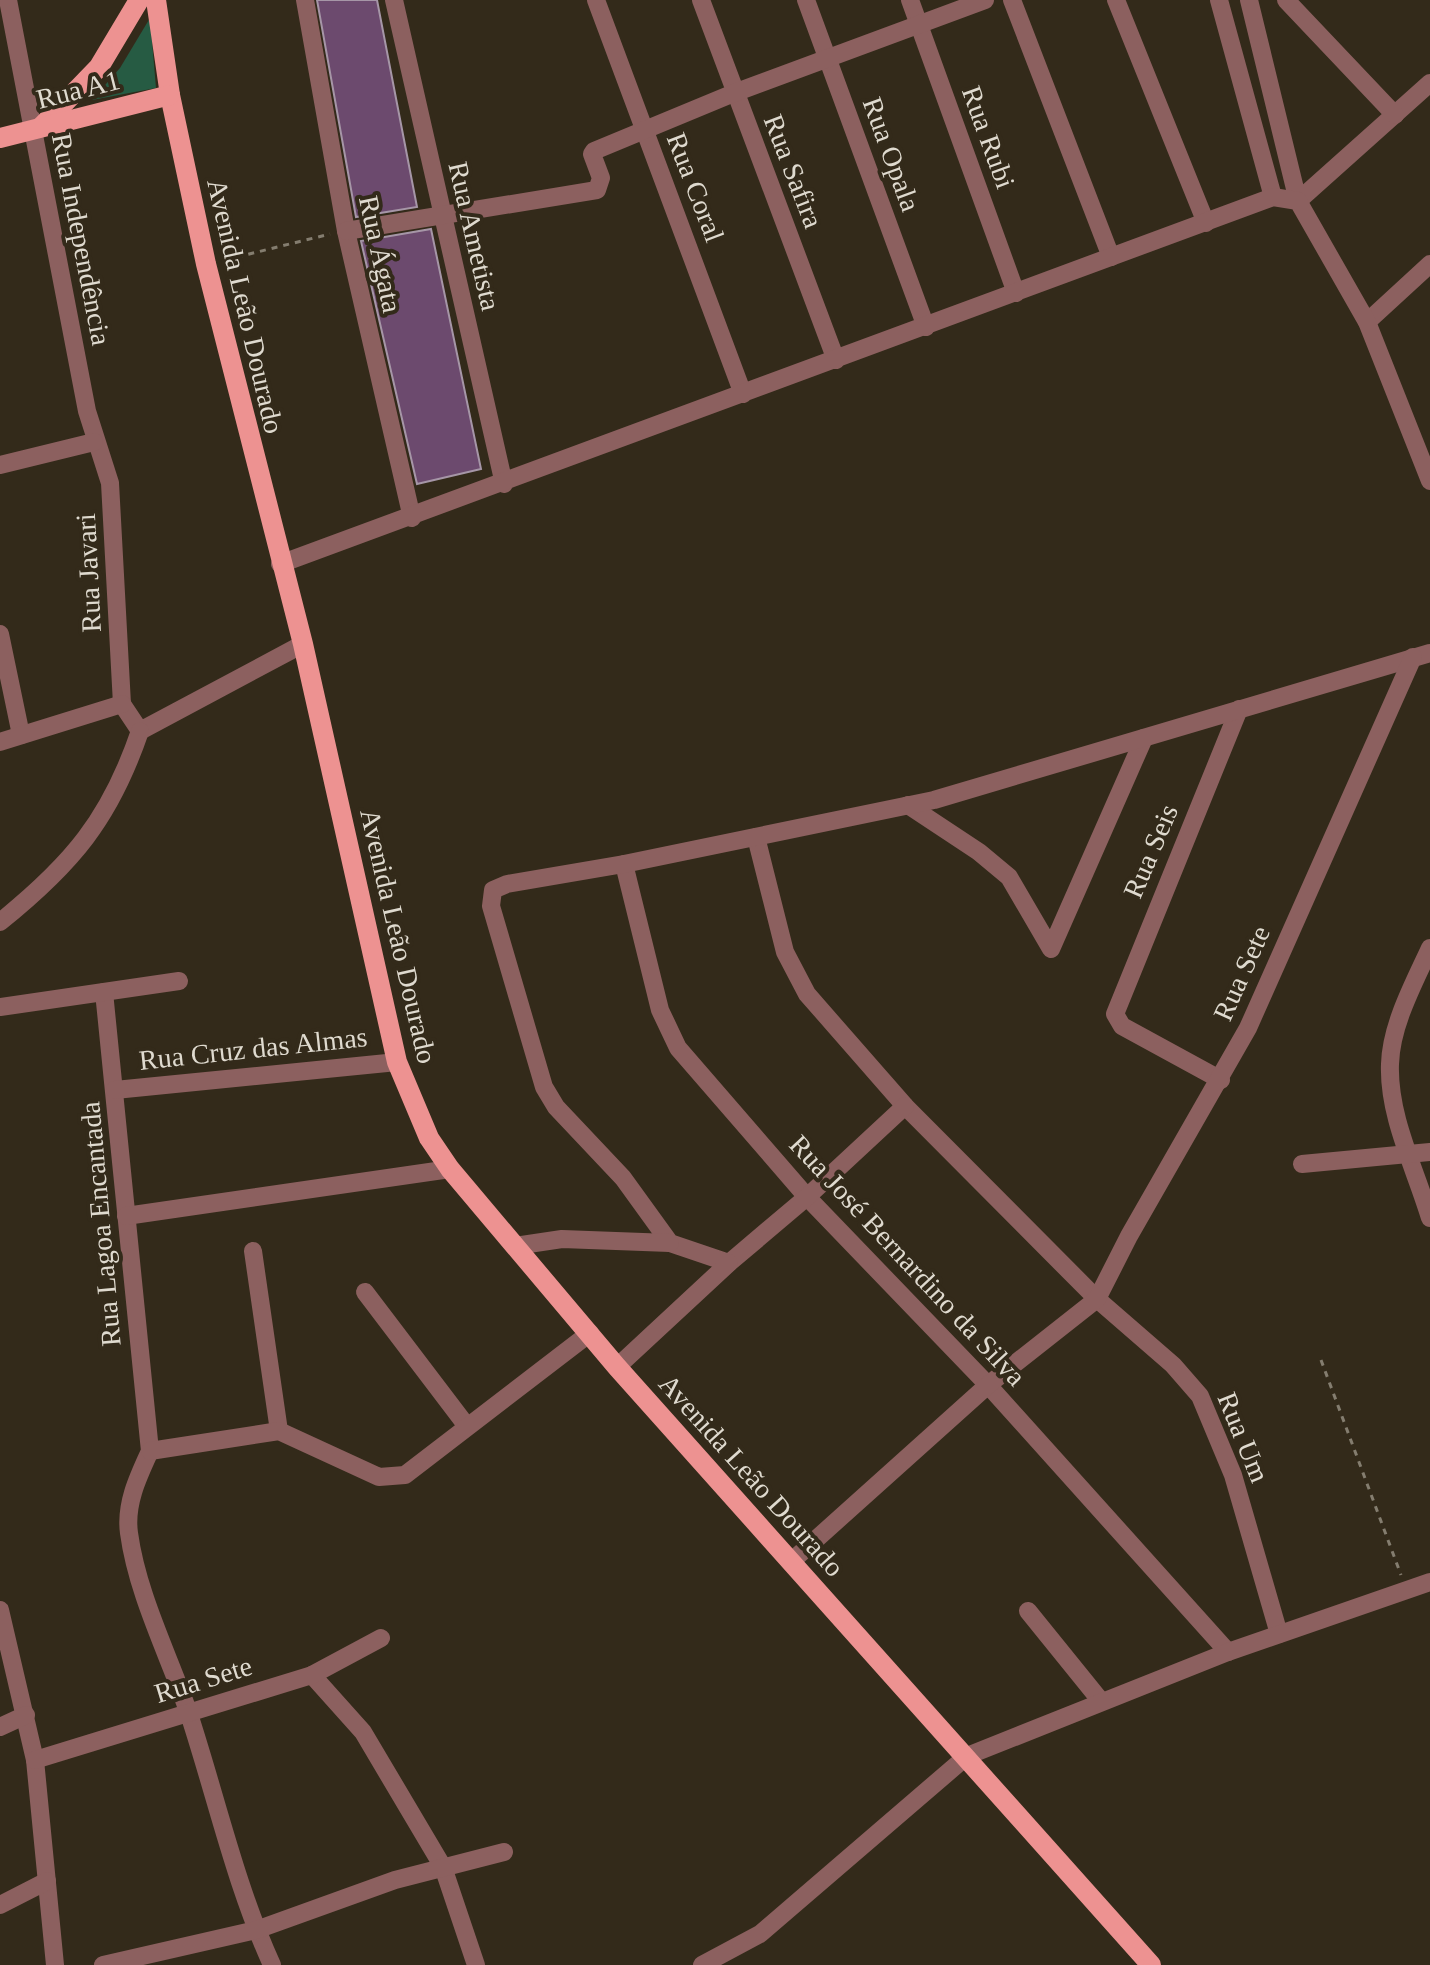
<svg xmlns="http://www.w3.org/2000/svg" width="1430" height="1965" font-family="'Times New Roman',serif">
<rect width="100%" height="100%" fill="#332a1a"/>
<polygon fill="#265b43" points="150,18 156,88 92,100 120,68"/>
<g fill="#6c4a6e" stroke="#a696a7" stroke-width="2">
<polygon points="317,0 377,0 417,207 356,217"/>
<polygon points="431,229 481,469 417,484 361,241"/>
</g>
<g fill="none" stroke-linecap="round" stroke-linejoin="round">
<g stroke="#847d6f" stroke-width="3" stroke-dasharray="6 6" stroke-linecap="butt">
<polyline points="225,260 330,234"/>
<polyline points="1321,1360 1401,1575"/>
</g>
<g stroke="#8c605f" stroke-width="18">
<polyline points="8,0 87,411 110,483 122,704"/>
<polyline points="305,0 346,231 412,518"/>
<polyline points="394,0 504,484"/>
<polyline points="596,0 743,394"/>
<polyline points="701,0 836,360"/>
<polyline points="806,0 926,327"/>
<polyline points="910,0 1016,293"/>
<polyline points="1012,0 1111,257"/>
<polyline points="1116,0 1206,223"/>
<polyline points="1219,0 1273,197"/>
<polyline points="1249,0 1298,201 1430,83"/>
<polyline points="1286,0 1395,115"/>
<polyline points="346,231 597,190 601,178 592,154 594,151 734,93 985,0"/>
<polyline points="1367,322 1430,264"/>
<polyline points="0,465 94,442"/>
<polyline points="280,564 1273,197 1298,201 1367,322 1430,481"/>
<polyline points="0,634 21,735"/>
<polyline points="122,704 140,731 303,644"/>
<polyline points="0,742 122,704"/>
<polyline points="908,805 979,852 1009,877 1051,949 1144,738"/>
<polyline points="756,837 785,952 807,994 905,1106 1097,1299 1173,1365 1200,1396 1233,1475 1279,1634"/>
<polyline points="624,864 660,1010 678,1048 807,1197 988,1385 1228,1652"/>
<path d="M0,922C72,864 110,819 140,731"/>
<path d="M1430,948C1414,983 1391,1025 1390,1064C1388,1116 1415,1168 1430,1218"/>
<path d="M104,992L150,1451C138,1477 125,1504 129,1533C137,1593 168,1654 188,1711C216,1796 235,1884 272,1965"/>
<polyline points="0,1007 179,981"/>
<polyline points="1221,1080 1122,1026 1115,1014 1239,709"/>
<polyline points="115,1090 397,1062"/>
<polyline points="905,1106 807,1197 729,1263 670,1243 623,1178 556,1107 544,1087 491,906 493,890 507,884 624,864 934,800 1430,653"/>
<polyline points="1302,1164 1430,1152"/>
<polyline points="126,1216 450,1169"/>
<polyline points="515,1246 562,1239 670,1243"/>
<polyline points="253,1251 279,1431"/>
<polyline points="365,1292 466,1425"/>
<polyline points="617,1367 729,1263"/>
<polyline points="150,1451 279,1431 379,1477 405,1475 590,1333"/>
<polyline points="793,1560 988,1385 1097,1299 1129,1236 1248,1028 1413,657"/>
<polyline points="0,1610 35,1760 55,1965"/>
<polyline points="1028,1611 1100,1700"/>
<polyline points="312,1675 363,1732 443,1867 476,1965"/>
<polyline points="0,1727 26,1715"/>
<polyline points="35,1760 312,1675 381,1638"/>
<polyline points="0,1905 47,1881"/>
<polyline points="103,1965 256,1930 395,1880 504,1852"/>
<polyline points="702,1965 760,1934 967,1756 1228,1652 1430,1582"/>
</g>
<g stroke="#ed9291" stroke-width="20">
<polyline points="156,0 170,95 206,264 303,644 397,1062 429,1138 450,1169 617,1367 1151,1965"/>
<polyline points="42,126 99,67 139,0"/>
<polyline points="0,138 170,95"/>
</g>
</g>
<g text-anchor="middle" stroke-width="8" stroke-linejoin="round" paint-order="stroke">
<g font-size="28" fill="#dfdacf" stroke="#332a1a">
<text transform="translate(78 89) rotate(-14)" y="10">Rua A1</text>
<text transform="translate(989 137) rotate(70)" y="10">Rua Rubi</text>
<text transform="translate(892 154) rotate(70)" y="10">Rua Opala</text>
<text transform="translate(794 171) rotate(69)" y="10">Rua Safira</text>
<text transform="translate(696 187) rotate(69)" y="10">Rua Coral</text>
<text transform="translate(475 236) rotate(77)" y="10">Rua Ametista</text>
<text transform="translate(82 239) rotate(79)" y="10">Rua Independência</text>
<text transform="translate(381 254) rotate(78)" y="10">Rua Ágata</text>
<text transform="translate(246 306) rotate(77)" y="10">Avenida Leão Dourado</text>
<text transform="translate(88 573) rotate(-93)" y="10">Rua Javari</text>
<text transform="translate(1150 851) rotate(-67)" y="10">Rua Seis</text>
<text transform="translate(399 936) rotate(77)" y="10">Avenida Leão Dourado</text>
<text transform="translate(1241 973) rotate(-66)" y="10">Rua Sete</text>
<text transform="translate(253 1048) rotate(-6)" y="10">Rua Cruz das Almas</text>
<text transform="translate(100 1224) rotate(-95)" y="10">Rua Lagoa Encantada</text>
<text transform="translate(908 1260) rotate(47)" y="10">Rua José Bernardino da Silva</text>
<text transform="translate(1244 1437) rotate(68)" y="10">Rua Um</text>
<text transform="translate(752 1475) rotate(48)" y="10">Avenida Leão Dourado</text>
<text transform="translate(203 1679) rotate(-17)" y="10">Rua Sete</text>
</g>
</g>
</svg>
